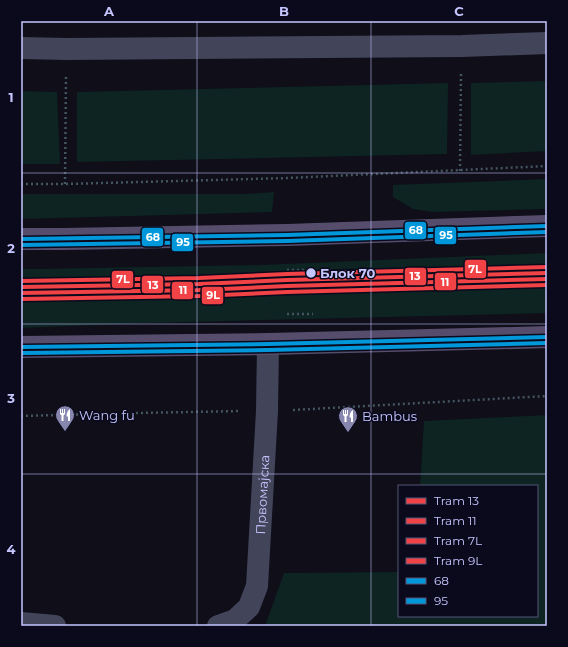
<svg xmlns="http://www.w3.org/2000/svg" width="568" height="647" font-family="Montserrat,sans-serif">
<rect width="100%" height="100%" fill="#0f0e19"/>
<g fill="#0d2422">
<polygon points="547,81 547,151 471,155 471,83"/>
<polygon points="448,83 447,154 77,162 77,92"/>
<polygon points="21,91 57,92 60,164 21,164"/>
<polygon points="547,179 547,209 432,212 413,209 393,197 393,185"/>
<polygon points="274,192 272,212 21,219 21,194 245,194"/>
<polygon points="547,253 547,313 148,323 21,328 21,269 35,269 262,265"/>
<polygon points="547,415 547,626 265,626 284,573 399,572 399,616 537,616 537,486 420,486 424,421"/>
</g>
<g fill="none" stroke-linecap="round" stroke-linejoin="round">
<g stroke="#435560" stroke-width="2.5" stroke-dasharray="2 3" stroke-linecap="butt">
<polyline points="460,171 461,73"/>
<polyline points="21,184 65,184 288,178 547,166"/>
<polyline points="65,184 66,75"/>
<polyline points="287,270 311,270"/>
<polyline points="287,314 313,314"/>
<polyline points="293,410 547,396"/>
<polyline points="21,416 139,413 240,411"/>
</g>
<g stroke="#42445a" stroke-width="22">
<polyline points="21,48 67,49 462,46 547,43"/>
<polyline points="21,623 55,626"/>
<path id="s1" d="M218,626L235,620L249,607L257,586L267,411L268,344"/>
</g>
<g stroke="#564d6d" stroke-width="22">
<polyline points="21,239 64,239 287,235 547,226"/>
<polyline points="21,347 268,344 514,338 547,337"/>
</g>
<g stroke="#0b0a1d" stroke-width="7">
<g id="bus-1">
<polyline points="21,239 287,235 547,226"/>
<polyline points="21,347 268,344 547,337"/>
</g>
</g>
<g stroke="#0b0a1d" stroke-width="7">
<g id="bus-2">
<polyline points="21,245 287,241 547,232"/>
<polyline points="21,353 268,350 547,343"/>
</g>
</g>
<use href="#bus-1" stroke="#0098da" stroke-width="4"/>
<use href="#bus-2" stroke="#0098da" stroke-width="4"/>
<g stroke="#0b0a1d" stroke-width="7">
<polyline id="tram-1" points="21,287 199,284 287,280 547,273"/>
</g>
<g stroke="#0b0a1d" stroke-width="7">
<polyline id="tram-2" points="21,293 199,290 287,286 547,279"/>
</g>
<g stroke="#0b0a1d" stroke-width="7">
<polyline id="tram-3" points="21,281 199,278 287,274 547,267"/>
</g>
<g stroke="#0b0a1d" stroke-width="7">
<polyline id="tram-4" points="21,299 199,296 287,292 547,285"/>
</g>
<use href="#tram-1" stroke="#f14246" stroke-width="4"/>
<use href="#tram-2" stroke="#f14246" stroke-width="4"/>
<use href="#tram-3" stroke="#f14246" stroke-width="4"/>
<use href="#tram-4" stroke="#f14246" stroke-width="4"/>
</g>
<path fill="none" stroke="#c6c6ff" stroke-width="1" stroke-opacity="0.55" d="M197,21V626M371,21V626M21,173H547M21,324H547M21,474H547"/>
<defs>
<g id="restaurant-pin" transform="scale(1)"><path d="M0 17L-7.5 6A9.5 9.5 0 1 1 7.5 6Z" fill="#8686ae" stroke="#0b0a1d"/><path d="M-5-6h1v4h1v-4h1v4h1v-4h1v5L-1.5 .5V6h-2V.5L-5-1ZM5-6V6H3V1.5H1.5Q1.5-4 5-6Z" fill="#fff"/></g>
</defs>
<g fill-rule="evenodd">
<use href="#restaurant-pin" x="65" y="415"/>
<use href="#restaurant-pin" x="348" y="416"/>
</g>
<circle fill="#c6c6ff" stroke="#0b0a1d" stroke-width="1.5" cx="311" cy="273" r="5.5"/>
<g text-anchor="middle" stroke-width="3" stroke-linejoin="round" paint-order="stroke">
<g font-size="13" font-weight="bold" fill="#c6c6ff" stroke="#0b0a1d" text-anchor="start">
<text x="320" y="278">Блок 70</text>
</g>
<g font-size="13" fill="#c6c6ff" stroke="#0b0a1d" text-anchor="start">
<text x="79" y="420">Wang fu</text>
<text x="362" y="421">Bambus</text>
</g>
<g font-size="13" fill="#c6c6ff" stroke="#0b0a1d">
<text dy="5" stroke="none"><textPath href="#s1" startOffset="151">Првомајска</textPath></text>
</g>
</g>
<g stroke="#0b0a1d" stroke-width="1.5">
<rect x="404" y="221" width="23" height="19" rx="4" fill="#0098da"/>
<rect x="434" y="226" width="23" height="19" rx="4" fill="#0098da"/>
<rect x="141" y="227" width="23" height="20" rx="4" fill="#0098da"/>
<rect x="171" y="233" width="23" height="19" rx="4" fill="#0098da"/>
<rect x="464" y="259" width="23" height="20" rx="4" fill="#f14246"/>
<rect x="404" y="267" width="23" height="19" rx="4" fill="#f14246"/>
<rect x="111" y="270" width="23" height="19" rx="4" fill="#f14246"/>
<rect x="434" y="272" width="23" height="19" rx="4" fill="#f14246"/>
<rect x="141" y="275" width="23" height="19" rx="4" fill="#f14246"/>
<rect x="171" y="281" width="23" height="19" rx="4" fill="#f14246"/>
<rect x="201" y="286" width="23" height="19" rx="4" fill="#f14246"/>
</g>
<g font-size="11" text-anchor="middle" font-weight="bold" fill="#fff">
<text x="416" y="234">68</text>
<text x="446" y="239">95</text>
<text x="153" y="241">68</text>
<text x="183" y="246">95</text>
<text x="475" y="273">7L</text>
<text x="415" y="280">13</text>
<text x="123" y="283">7L</text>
<text x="445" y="286">11</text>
<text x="153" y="289">13</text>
<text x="183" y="294">11</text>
<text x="213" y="299">9L</text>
</g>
<rect width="568" height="647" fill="none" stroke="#0b0a1d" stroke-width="44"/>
<rect x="398" y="485" width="140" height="132" fill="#0b0a1d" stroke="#565577"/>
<rect x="406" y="498" width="20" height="6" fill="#f14246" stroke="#565577"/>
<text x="434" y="505" font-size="12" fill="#c6c6ff">Tram 13</text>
<rect x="406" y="518" width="20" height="6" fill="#f14246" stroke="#565577"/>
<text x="434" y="525" font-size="12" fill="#c6c6ff">Tram 11</text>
<rect x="406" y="538" width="20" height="6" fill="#f14246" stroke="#565577"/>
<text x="434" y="545" font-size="12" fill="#c6c6ff">Tram 7L</text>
<rect x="406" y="558" width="20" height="6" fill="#f14246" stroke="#565577"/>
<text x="434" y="565" font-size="12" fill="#c6c6ff">Tram 9L</text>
<rect x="406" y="578" width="20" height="6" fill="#0098da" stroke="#565577"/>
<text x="434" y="585" font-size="12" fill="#c6c6ff">68</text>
<rect x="406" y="598" width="20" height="6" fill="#0098da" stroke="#565577"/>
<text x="434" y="605" font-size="12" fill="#c6c6ff">95</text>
<rect x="22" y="22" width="524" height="603" fill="none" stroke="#c6c6ff" stroke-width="1.5"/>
<g font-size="13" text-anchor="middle" font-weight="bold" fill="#c6c6ff">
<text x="109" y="16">A</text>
<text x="284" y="16">B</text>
<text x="459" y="16">C</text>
<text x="11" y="102">1</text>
<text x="11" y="253">2</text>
<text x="11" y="403">3</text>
<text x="11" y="554">4</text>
</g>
</svg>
